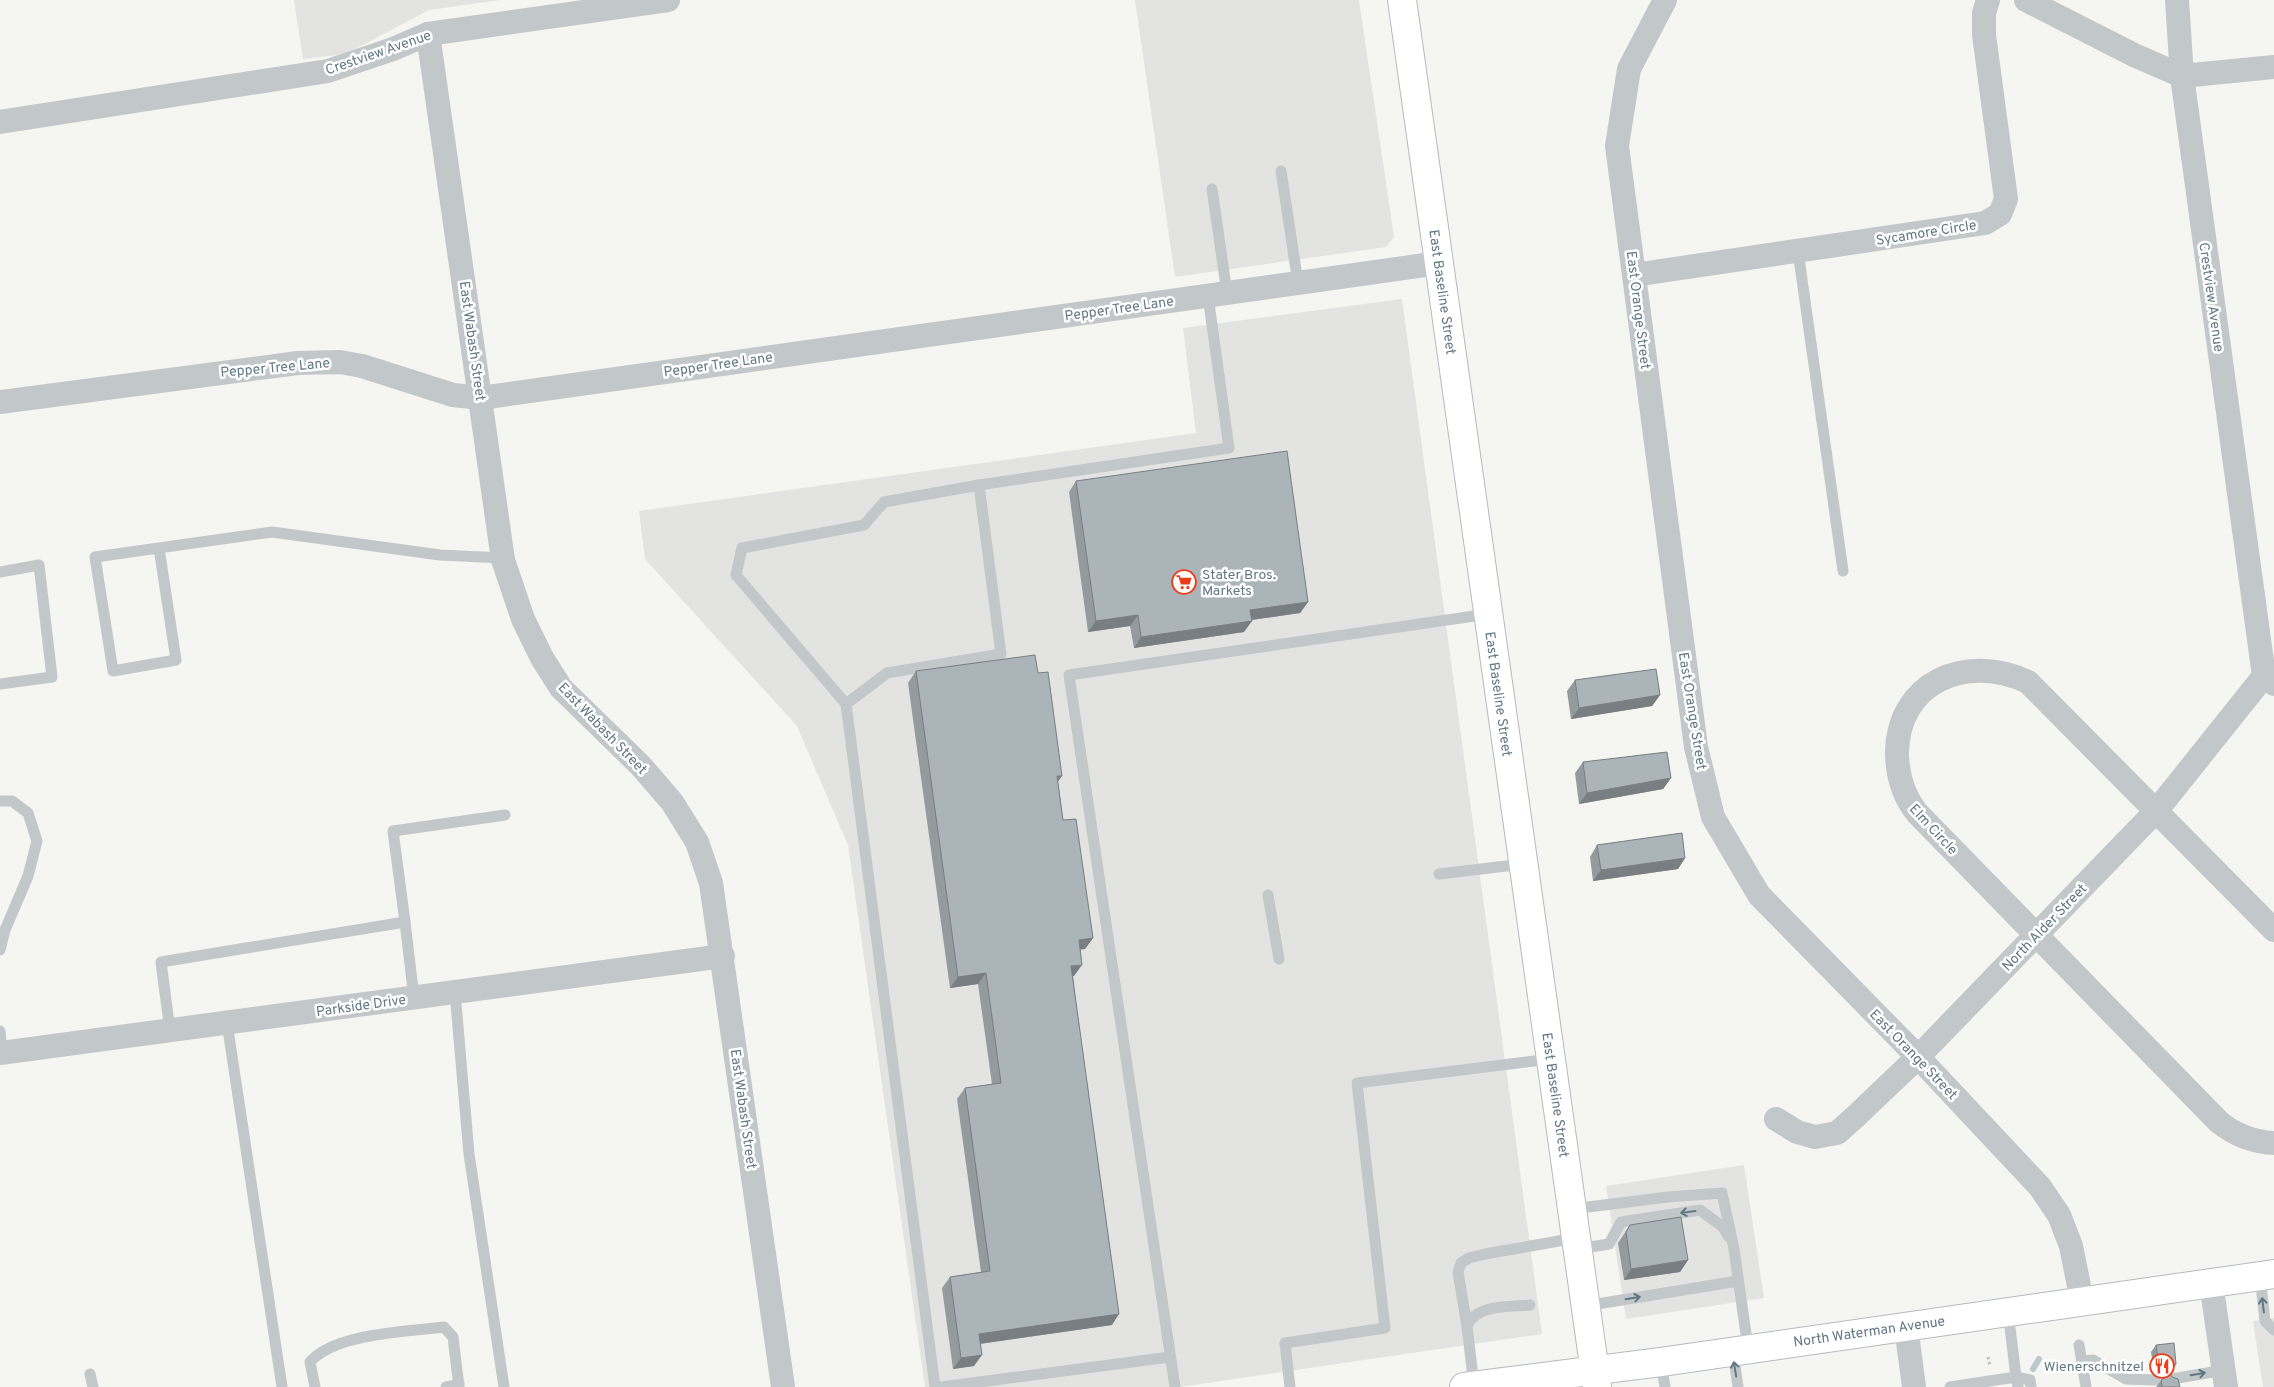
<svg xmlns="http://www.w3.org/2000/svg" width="2274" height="1387" font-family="Overpass,sans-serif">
<rect width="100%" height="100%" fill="#f5f5f1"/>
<g fill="#e3e4e2">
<polygon points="294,0 500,0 429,10 346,54 303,59"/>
<polygon points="1135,0 1359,0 1394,237 1386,247 1175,277"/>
<polygon points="1402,299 1542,1334 1180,1387 925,1387 848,845 797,726 645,559 639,511 1196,433 1183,328"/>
<polygon points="1744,1165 1764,1298 1626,1319 1606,1186"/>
<polygon points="2274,1318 2274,1387 2263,1387 2253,1321"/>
</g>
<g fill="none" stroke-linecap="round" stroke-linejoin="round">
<polyline stroke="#bbc8cc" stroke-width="6" points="2033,1369 2039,1359"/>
<g stroke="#b5babd" stroke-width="30">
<g id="primary">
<polyline points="1402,0 1597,1387"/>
<polyline points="1464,1387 1661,1362 2274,1274"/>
</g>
</g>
<polyline stroke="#bec0c2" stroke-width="3" stroke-dasharray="2.5 2.5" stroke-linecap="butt" points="1988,1357 1990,1366"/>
<g stroke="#c2c7c9" stroke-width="11">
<polyline points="1281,171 1298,283"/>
<polyline points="1212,189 1227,293"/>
<polyline points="1798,251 1843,571"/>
<polyline points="979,485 1229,448 1208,296"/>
<polyline points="159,548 176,660 113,671 95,557 272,532 440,555 503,558"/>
<polyline points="0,572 39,565 52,677 0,684"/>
<polyline points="846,704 887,673 1001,654 979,485 884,502 864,525 742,548 736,575 846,704 935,1387"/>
<polyline points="0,801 12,801 28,813 37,841 28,876 5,930 0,950"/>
<polyline points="1439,874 1523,864"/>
<polyline points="1268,895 1279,959"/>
<polyline points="405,922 393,831 505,815"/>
<polyline points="455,992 469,1154 504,1387"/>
<polyline points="227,1023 282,1387"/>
<polyline points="0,1031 2,1053"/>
<polyline points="170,1031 161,962 405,922 414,998"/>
<polyline points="1572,1209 1668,1197 1722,1193 1734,1249 1748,1348"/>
<polyline points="1577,1249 1609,1244 1621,1222 1700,1210 1723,1227 1728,1236"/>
<polyline points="2260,1276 2265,1321 2274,1330"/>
<polyline points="1585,1306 1738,1281"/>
<polyline points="2008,1311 2016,1377 2030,1380 2031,1387"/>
<polyline points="1467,1326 1458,1272 1461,1263 1469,1258 1485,1254 1576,1238"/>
<polyline points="2079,1345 2086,1387"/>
<polyline points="1733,1352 1738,1387"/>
<polyline points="2083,1361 2093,1360 2126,1379 2155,1380"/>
<polyline points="1661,1362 1665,1387"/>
<polyline points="90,1374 93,1387"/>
<polyline points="2172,1379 2224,1370"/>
<path d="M1474,1386L1467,1326C1476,1304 1510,1307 1530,1305"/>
<path d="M315,1387L310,1362C335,1333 407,1332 444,1327L453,1337L459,1387"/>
<polyline points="446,1387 459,1384"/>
<polyline points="941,1387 1170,1357"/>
<polyline points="1175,1387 1069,675 1488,614"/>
<polyline points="1290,1387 1285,1343 1385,1328 1357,1083 1550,1059"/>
<polyline points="1950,1387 2016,1377 2018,1387"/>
</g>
<g stroke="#c2c7c9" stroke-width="24">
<polyline points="1665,0 1629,69 1617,146 1696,747 1713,817 1759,895 1918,1057 2040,1187 2059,1215 2071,1246 2082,1301"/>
<polyline points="2026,0 2134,55 2182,76 2274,67"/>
<polyline points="2177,0 2182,76 2264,676 2274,684"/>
<polyline points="428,34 503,560 523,619 542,658 561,688 640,765 672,802 697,842 711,883 783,1387"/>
<polyline points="0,122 328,71 393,49 428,34 668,0"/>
<polyline points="1634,275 1985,223 2000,214 2006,199 1984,35 1984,13 1988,0"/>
<polyline points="0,402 298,363 340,362 362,366 453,395 481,398 1439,263"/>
<path d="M2274,930L2028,682C1967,653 1896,681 1897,756C1898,776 1904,797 1917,813L2219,1122C2235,1135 2254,1142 2274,1143"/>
<polyline points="0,1053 723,956"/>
<polyline points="1776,1119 1797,1132 1815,1137 1837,1133 1855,1117 1918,1057 2157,810 2264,676"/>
<polyline points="2211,1282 2226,1387"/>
<polyline points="1906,1326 1914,1387"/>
</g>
<use href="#primary" stroke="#fff" stroke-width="28"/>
</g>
<g fill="#939b9f">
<polygon points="1076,481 1308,602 1300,613 1252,620 1244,632 1134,648 1130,626 1088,632 1069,492"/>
<polygon points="916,671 1038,673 1058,782 1063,820 1093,938 1085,949 1080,949 1074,976 1073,976 1112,1325 980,1344 974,1366 953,1369 942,1288 950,1277 981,1272 957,1099 965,1088 992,1084 978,984 950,988 908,683"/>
<polygon points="1575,680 1660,695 1652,706 1571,719 1567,691"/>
<polygon points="1583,762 1671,778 1663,789 1579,804 1575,773"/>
<polygon points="1597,845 1685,858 1678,869 1593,881 1590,857"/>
<polygon points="1630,1225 1688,1260 1680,1272 1624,1280 1618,1243"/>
<polygon points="2156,1345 2171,1372 2170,1372 2172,1377 2180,1387 2156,1387 2162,1379 2159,1374 2154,1372 2151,1352"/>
</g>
<g fill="#787e82">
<polygon points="1308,602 1300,613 1243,621 1250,610"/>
<polygon points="1138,615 1130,626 1088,632 1096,621"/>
<polygon points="1252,621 1244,632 1134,648 1141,637"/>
<polygon points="1660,695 1652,706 1571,719 1579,708"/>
<polygon points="1057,776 1062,776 1054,787"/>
<polygon points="1671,778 1663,789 1579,804 1587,793"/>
<polygon points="1685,858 1678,869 1593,881 1601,870"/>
<polygon points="1093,938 1085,949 1071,951 1079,940"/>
<polygon points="1082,965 1074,976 1064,977 1071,966"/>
<polygon points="986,973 978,984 950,988 958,977"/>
<polygon points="1688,1260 1680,1272 1624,1280 1631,1269"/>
<polygon points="1119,1314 1112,1325 971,1345 979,1334"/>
<polygon points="982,1355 974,1366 953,1369 961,1358"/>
<polygon points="2176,1364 2171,1372 2167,1374 2172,1366"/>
<polygon points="2159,1365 2165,1366 2159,1374 2154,1372"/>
</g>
<g fill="#abb4b9" stroke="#787e82">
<polygon points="1287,451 1308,602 1250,610 1252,621 1141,637 1138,615 1096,621 1076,481"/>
<polygon points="1035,655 1038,673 1048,672 1062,776 1057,776 1063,820 1076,819 1093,938 1079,940 1082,965 1071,966 1119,1314 979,1334 982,1355 961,1358 950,1277 990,1271 965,1088 1001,1083 986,973 958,977 916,671"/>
<polygon points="1656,669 1660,695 1579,708 1575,680"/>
<polygon points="1667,752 1671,778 1587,793 1583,762"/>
<polygon points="1682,833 1685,858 1601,870 1597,845"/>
<polygon points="1681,1217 1688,1260 1631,1269 1626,1232 1630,1225"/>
<polygon points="2174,1343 2176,1364 2172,1366 2170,1372 2172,1377 2178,1379 2180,1387 2162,1387 2161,1380 2166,1377 2168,1372 2165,1366 2159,1365 2156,1345"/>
</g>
<defs><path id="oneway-shaft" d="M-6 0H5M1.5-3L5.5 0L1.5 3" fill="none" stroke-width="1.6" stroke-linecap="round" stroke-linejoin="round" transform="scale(1.25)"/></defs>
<g stroke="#627784">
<use href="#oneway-shaft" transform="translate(1688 1212) rotate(172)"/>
<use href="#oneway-shaft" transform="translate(1633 1298) rotate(-9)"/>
<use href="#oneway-shaft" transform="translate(2263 1305) rotate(-97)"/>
<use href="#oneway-shaft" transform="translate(1735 1369) rotate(-99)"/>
<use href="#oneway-shaft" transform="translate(2198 1374) rotate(-9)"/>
</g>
<defs>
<g id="supermarket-ring" transform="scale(1.25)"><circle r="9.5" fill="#fff" stroke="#ee3c18" stroke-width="1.5"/><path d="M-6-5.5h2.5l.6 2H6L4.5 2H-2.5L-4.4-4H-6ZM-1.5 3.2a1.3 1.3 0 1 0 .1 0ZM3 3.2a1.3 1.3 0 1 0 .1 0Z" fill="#ee3c18"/></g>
<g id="restaurant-ring" transform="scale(1.25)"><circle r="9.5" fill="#fff" stroke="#ee3c18" stroke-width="1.5"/><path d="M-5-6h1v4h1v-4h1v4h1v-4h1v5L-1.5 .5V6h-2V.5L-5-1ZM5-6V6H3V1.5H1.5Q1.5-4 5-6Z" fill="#ee3c18"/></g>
</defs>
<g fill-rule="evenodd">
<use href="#supermarket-ring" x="1184" y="582"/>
<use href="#restaurant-ring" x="2162" y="1366"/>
</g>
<g text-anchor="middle" stroke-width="5" stroke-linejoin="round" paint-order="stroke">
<g font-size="14" fill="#627784" stroke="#fff">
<text transform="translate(378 52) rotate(-19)" y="5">Crestview Avenue</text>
<text transform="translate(1926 232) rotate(-9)" y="5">Sycamore Circle</text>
<text transform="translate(1443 292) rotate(82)" y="5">East Baseline Street</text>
<text transform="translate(2212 297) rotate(82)" y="5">Crestview Avenue</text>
<text transform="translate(1119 308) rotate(-8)" y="5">Pepper Tree Lane</text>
<text transform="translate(1639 310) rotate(83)" y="5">East Orange Street</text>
<text transform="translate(473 341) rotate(82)" y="5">East Wabash Street</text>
<text transform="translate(718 364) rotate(-8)" y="5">Pepper Tree Lane</text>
<text transform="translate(275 367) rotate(-5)" y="5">Pepper Tree Lane</text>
<text transform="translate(1499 694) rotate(82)" y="5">East Baseline Street</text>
<text transform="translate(1693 711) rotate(81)" y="5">East Orange Street</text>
<text transform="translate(603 728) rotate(46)" y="5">East Wabash Street</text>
<text transform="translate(1934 829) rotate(47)" y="5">Elm Circle</text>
<text transform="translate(2044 927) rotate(-46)" y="5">North Alder Street</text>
<text transform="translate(361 1005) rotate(-8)" y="5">Parkside Drive</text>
<text transform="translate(1914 1054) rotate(46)" y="5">East Orange Street</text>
<text transform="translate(1556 1095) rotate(82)" y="5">East Baseline Street</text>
<text transform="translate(744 1109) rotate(82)" y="5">East Wabash Street</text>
<text transform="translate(1869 1331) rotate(-8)" y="5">North Waterman Avenue</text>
</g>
<g font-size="14" fill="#627784" stroke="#fff" text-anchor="start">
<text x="1202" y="579">Stater Bros.<tspan x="1202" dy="16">Markets</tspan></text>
<text x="2144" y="1371" text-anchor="end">Wienerschnitzel</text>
</g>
</g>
</svg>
